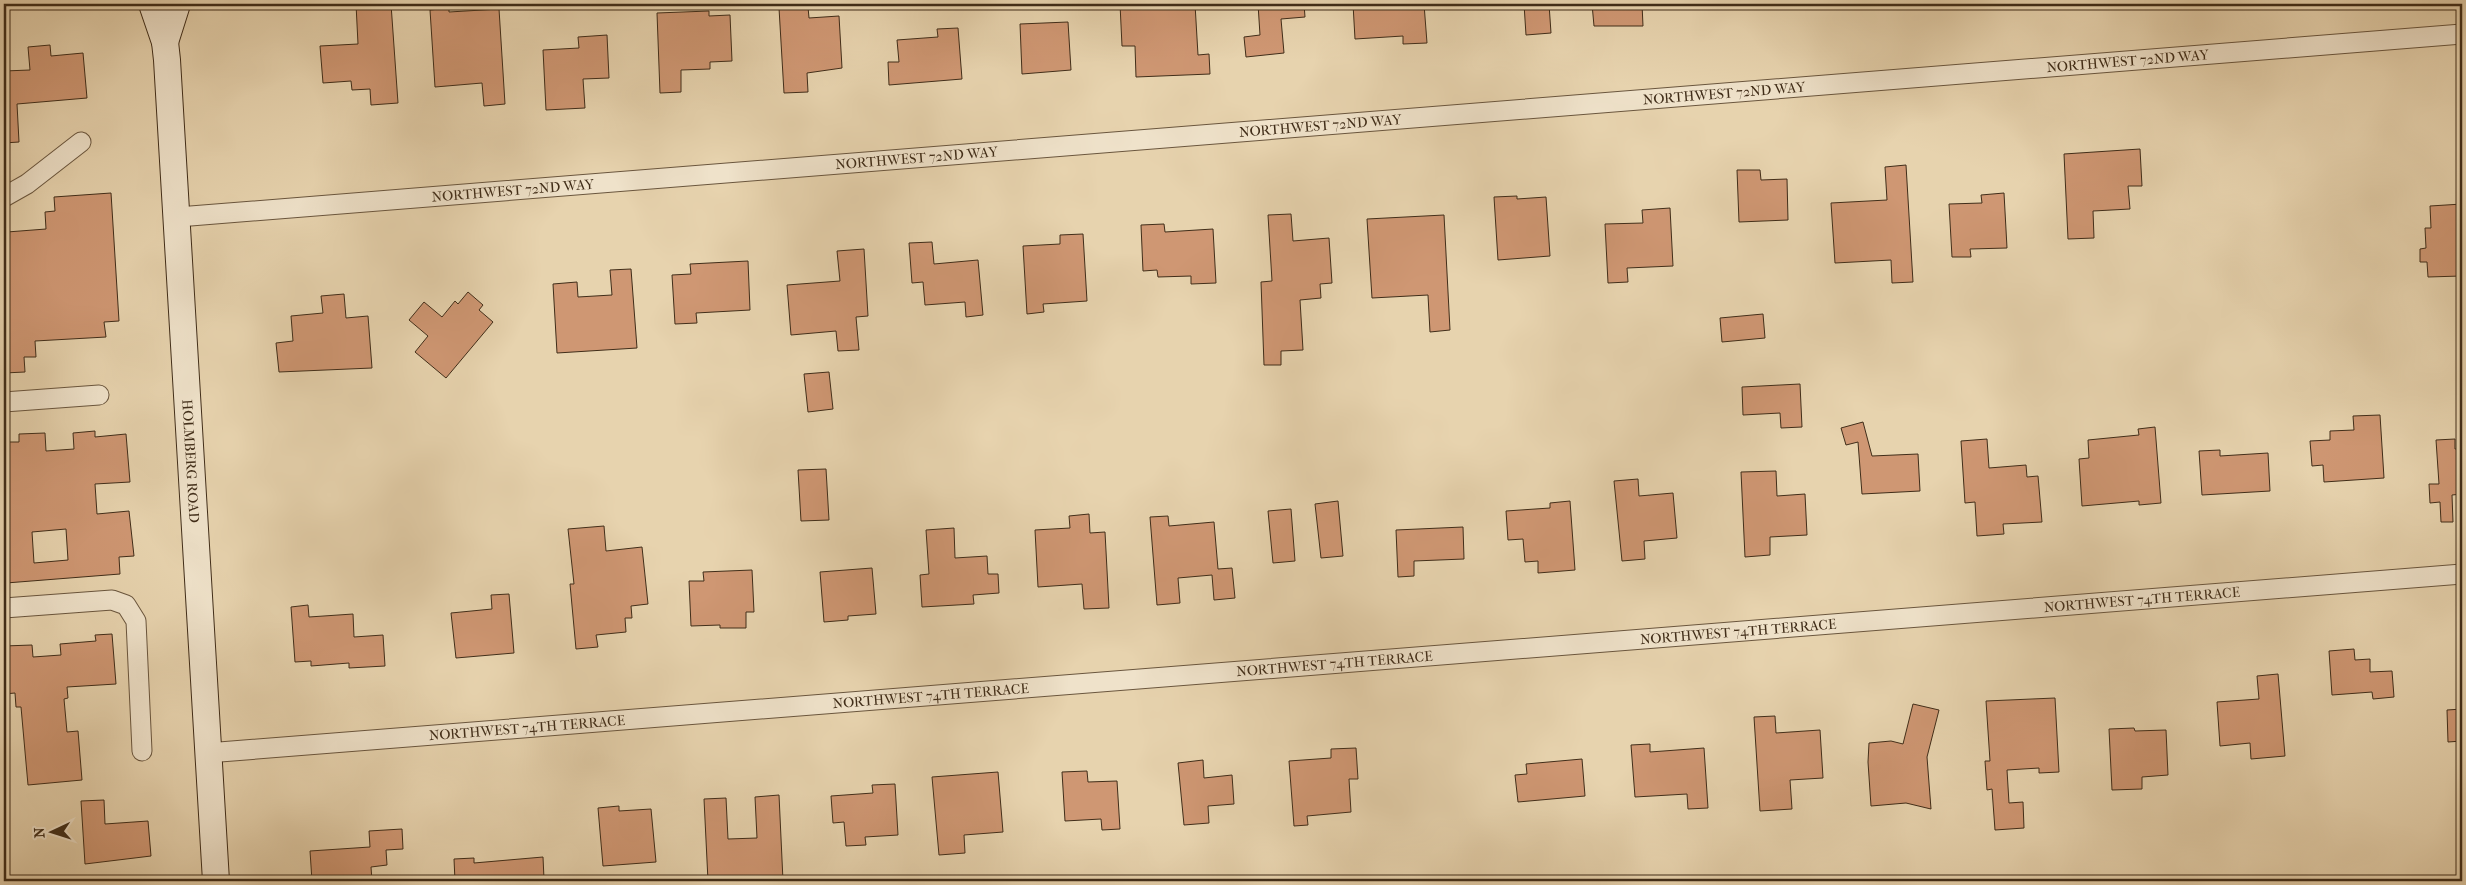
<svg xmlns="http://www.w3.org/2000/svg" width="2466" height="885" font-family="'IM FELL French Canon',serif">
<rect width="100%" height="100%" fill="#e7d3ae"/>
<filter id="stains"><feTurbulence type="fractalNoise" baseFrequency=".004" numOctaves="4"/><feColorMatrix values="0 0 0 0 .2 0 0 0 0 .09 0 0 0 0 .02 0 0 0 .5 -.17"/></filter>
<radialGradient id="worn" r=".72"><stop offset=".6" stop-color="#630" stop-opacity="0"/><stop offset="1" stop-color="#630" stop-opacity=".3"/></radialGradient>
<g fill="#cf9773" stroke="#402d19" fill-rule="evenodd">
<polygon points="356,4 391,4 398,103 371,105 370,89 352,90 351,81 323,83 320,46 358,44"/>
<polygon points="1120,4 1195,4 1198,55 1209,54 1210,74 1136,77 1135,46 1122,46"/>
<polygon points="1258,4 1304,4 1305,17 1281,19 1284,53 1246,57 1244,37 1260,35"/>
<polygon points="1353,4 1424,4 1427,43 1403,44 1403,36 1355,39"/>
<polygon points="1524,4 1549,4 1551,33 1526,35"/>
<polygon points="1592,4 1642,4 1643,26 1594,26"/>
<polygon points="808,7 809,18 839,16 842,68 807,73 808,92 784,93 779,8"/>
<polygon points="449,8 449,12 499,9 505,104 484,106 482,83 435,87 430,10"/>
<polygon points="709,11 709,16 730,15 732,61 710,62 710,69 681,70 681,92 660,93 657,13"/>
<polygon points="1068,22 1071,70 1022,74 1020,24"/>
<polygon points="958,28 962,79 889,85 888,62 899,62 897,40 938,37 937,29"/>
<polygon points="607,35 609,78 583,79 585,108 546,110 543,50 579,48 578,37"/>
<polygon points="50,45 51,56 83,53 87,98 17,104 19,142 4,143 4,71 30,70 28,47"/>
<polygon points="2140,149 2142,186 2128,186 2130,209 2093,211 2094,238 2068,239 2064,154"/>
<polygon points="1906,165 1913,282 1892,283 1891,260 1835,263 1831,203 1887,200 1885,167"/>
<polygon points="1737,170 1760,170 1761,180 1787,179 1788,220 1739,222"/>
<polygon points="111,193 119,321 104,322 106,337 35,341 36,357 24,357 25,372 4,373 4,251 8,250 7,232 46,229 45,212 55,211 54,197"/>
<polygon points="2004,193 2007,248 1970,249 1971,257 1952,257 1949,204 1982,203 1981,195"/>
<polygon points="1517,196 1517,199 1546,197 1550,256 1498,260 1494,197"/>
<polygon points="2462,204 2462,233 2459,234 2461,276 2428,277 2427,262 2420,262 2420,249 2426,248 2425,228 2431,228 2430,206"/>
<polygon points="1670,208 1673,266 1627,268 1628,282 1608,283 1605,224 1643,223 1642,210"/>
<polygon points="1291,214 1293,241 1329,238 1332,283 1320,284 1321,298 1300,300 1303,350 1281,351 1281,365 1264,365 1261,282 1272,281 1268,215"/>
<polygon points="1444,215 1450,330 1430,332 1428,295 1372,298 1367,219"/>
<polygon points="1164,224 1165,232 1213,229 1216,283 1191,284 1191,276 1158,277 1157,270 1143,271 1141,225"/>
<polygon points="1083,234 1087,301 1043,304 1044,312 1027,314 1023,246 1060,244 1060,235"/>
<polygon points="932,242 934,264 978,260 983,315 966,317 965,302 925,305 923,282 912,283 909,243"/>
<polygon points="864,249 868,316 856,317 859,350 838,351 836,331 791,335 787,285 840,281 837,251"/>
<polygon points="748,261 750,310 696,313 697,323 675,324 672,275 691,274 690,264"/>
<polygon points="631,269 637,348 557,353 553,284 577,282 578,297 612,295 610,270"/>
<polygon points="468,292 483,305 479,310 493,322 446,378 415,352 428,336 409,320 424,302 442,317 455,301 458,304"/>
<polygon points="344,294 346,318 368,316 372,368 279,372 276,343 293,341 291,316 323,313 321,296"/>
<polygon points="1763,314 1765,338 1722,342 1720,318"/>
<polygon points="829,372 833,409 808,412 804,374"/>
<polygon points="1800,384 1802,427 1781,428 1780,413 1743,415 1742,387"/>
<polygon points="2380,415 2384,478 2324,482 2323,465 2312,466 2310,441 2330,440 2330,431 2354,430 2353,416"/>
<polygon points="1863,422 1872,456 1918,454 1920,491 1862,494 1858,442 1846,445 1841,428"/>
<polygon points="2155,427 2161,503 2139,505 2139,501 2082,506 2079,459 2089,458 2088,440 2139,435 2138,429"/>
<path d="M95,431V437L126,434L130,482L95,484L97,514L129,511L134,556L119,557L120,574L6,583L4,571V442H19V434L45,433L46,451L74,449L73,433ZM66,529L68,560L34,563L32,532Z"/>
<polygon points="1987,439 1989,468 2026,465 2027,477 2038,476 2042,522 2003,524 2004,534 1977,536 1975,502 1965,503 1961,441"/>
<polygon points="2455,439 2455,449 2462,448 2462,494 2452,495 2453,522 2441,522 2440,502 2430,503 2429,484 2439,484 2436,440"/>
<polygon points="2220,450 2220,456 2268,453 2270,491 2202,495 2199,451"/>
<polygon points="826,469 829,520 801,521 798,470"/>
<polygon points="1776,471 1777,496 1805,494 1807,535 1770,537 1770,555 1745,557 1741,472"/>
<polygon points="1638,479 1639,496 1673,493 1677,538 1644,541 1645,559 1622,561 1614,481"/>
<polygon points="1338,501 1343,556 1321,558 1315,504"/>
<polygon points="1570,501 1575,570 1538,573 1538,561 1525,562 1523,539 1508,540 1506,511 1550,508 1550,503"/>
<polygon points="1291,509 1295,561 1273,563 1268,511"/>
<polygon points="1089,514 1090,533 1105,532 1109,608 1084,609 1082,584 1038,587 1035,530 1070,528 1069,516"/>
<polygon points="1168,516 1169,526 1214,522 1218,569 1232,568 1235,598 1214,600 1212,575 1178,578 1180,603 1157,605 1150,517"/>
<polygon points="604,526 606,551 642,547 648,604 631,606 632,618 625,618 626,632 596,635 598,647 576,649 570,584 574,584 568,529"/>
<polygon points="1463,527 1464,559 1414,561 1414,576 1398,577 1396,530"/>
<polygon points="954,528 955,558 987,556 988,574 998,574 999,593 973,595 974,604 922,607 920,575 929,574 926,530"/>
<polygon points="872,568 876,614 848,616 848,620 824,622 820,572"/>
<polygon points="752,570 754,612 746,612 746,628 720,628 720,625 691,626 689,581 704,581 703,572"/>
<polygon points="509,594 514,653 456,658 451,613 492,609 491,595"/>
<polygon points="308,605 309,617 353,614 354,637 383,635 385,666 349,668 349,663 311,666 311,661 295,662 291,607"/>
<polygon points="112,634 116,684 67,687 68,698 64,699 67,732 78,731 82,780 28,785 21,707 16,707 15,693 4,694 4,646 32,645 33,657 61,655 60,644 96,641 95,635"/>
<polygon points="2354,649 2355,660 2370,659 2370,672 2392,671 2394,697 2373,699 2372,692 2332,695 2329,651"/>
<polygon points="2278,674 2285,756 2251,759 2250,743 2220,746 2217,702 2259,699 2257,676"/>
<polygon points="2055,698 2059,772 2039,773 2039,768 2007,770 2009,803 2023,802 2024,828 1995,830 1992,789 1987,790 1985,761 1990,761 1986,701"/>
<polygon points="1913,704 1939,710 1927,757 1931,809 1906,803 1871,806 1868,762 1869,743 1891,741 1903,744"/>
<polygon points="2462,709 2462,741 2448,742 2447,710"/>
<polygon points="1775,716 1776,733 1820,730 1823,778 1790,780 1792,809 1760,811 1754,717"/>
<polygon points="2134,728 2135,731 2166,730 2168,775 2142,777 2142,789 2112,790 2109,729"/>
<polygon points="1650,744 1650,752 1704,748 1708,808 1688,809 1687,794 1635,797 1631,745"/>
<polygon points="1356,748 1358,779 1349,779 1351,812 1307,816 1308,825 1294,826 1289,761 1331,758 1331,749"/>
<polygon points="1582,759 1585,796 1518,802 1515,775 1527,774 1526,764"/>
<polygon points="1203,760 1204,778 1232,775 1234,804 1208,806 1209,823 1184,825 1178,763"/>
<polygon points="1087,771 1088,782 1117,781 1120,829 1102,830 1101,819 1065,821 1062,772"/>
<polygon points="998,772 1003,832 964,835 965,853 939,855 932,777"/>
<polygon points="895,784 898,835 865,837 866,845 846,846 844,822 833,823 831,796 873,793 872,785"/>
<polygon points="779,795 783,881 708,881 704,799 726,798 728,839 757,838 755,797"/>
<polygon points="104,800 105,824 148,821 151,856 85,864 81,801"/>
<polygon points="619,806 619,811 651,809 656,862 603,866 598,808"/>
<polygon points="402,829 403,849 386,850 387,865 371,867 372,881 312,881 310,851 370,847 369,831"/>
<polygon points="543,857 544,879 455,881 454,859 474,858 474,863"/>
</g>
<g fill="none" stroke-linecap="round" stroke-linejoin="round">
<g stroke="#6a563e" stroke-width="21">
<g id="street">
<polyline points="4,197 27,184 81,142"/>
<path id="s1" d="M178,217L2462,34"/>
<polyline points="4,402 99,395"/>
<polyline points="4,608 112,600 126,605 136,621 142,751"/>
<path id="s2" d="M207,753L2462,574"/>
</g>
</g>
<g stroke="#402d19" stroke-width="28">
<g id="secondary">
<path id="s3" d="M152,4L165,42L167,60L216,881"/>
<polyline points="165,42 177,4"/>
</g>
</g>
<use href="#street" stroke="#efe2ca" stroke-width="19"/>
<use href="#secondary" stroke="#efe2ca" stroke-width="26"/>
</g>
<g text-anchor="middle" stroke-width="4" stroke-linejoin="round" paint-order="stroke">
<g font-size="14" fill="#402d19" stroke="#efe2ca">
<text dy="5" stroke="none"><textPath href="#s1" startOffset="1956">NORTHWEST 72ND WAY</textPath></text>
<text dy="5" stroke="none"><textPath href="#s1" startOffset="1551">NORTHWEST 72ND WAY</textPath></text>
<text dy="5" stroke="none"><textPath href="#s1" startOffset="1146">NORTHWEST 72ND WAY</textPath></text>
<text dy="5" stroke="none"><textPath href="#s1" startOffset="741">NORTHWEST 72ND WAY</textPath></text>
<text dy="5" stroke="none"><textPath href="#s1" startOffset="336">NORTHWEST 72ND WAY</textPath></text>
<text dy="5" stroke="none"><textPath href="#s3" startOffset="460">HOLMBERG ROAD</textPath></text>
<text dy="5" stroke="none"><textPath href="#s2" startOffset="1941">NORTHWEST 74TH TERRACE</textPath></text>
<text dy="5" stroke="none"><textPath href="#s2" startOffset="1536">NORTHWEST 74TH TERRACE</textPath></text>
<text dy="5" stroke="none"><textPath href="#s2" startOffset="1131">NORTHWEST 74TH TERRACE</textPath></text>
<text dy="5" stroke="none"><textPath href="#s2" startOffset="726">NORTHWEST 74TH TERRACE</textPath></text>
<text dy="5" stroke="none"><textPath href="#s2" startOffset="321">NORTHWEST 74TH TERRACE</textPath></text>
</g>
</g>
<rect width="2466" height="885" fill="none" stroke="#e7d3ae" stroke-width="20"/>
<rect x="5" y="5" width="2456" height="875" fill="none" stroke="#402d19" stroke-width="2.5"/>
<rect x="10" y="10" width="2446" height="865" fill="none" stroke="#402d19"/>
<g transform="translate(52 832) rotate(266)" stroke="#efe2ca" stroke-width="4" paint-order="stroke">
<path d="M0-4L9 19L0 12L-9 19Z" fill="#402d19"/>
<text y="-8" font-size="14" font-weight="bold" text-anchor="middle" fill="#402d19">N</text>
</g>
<rect width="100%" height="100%" filter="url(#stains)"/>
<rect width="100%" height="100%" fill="url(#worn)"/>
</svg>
